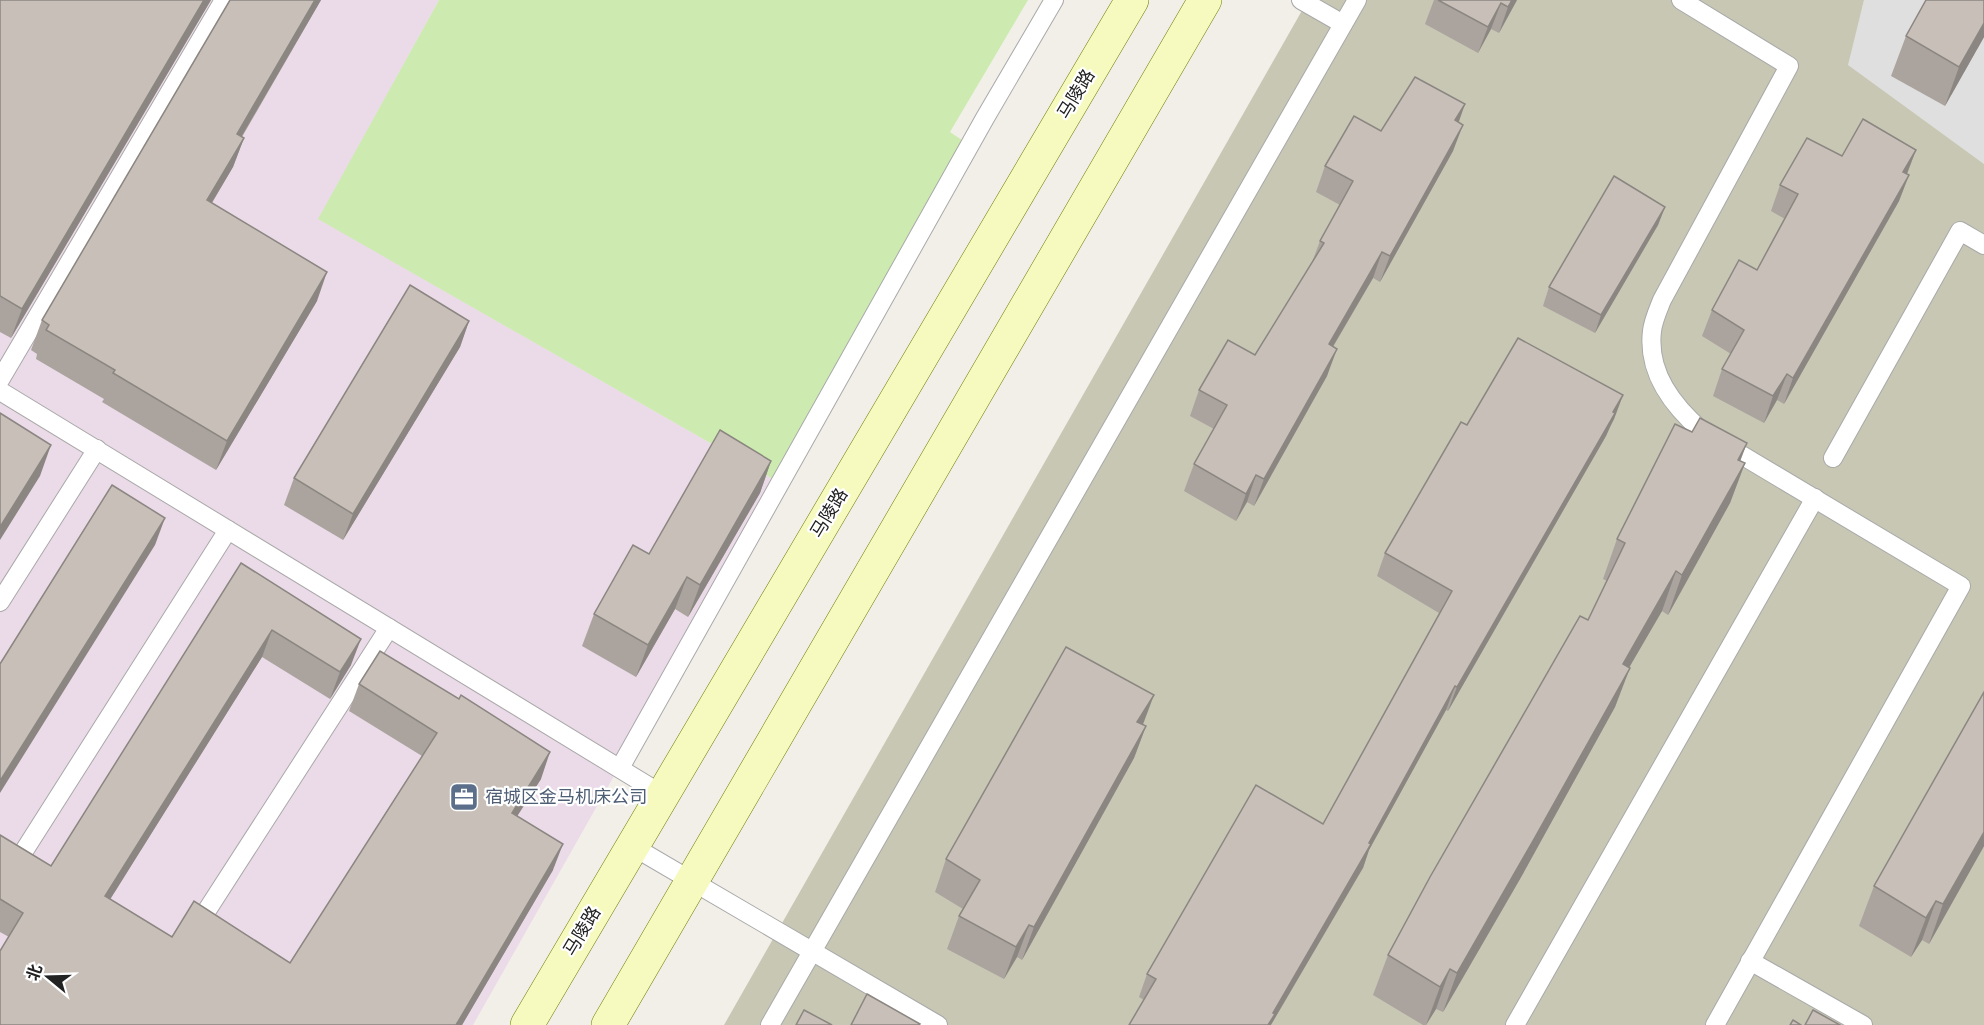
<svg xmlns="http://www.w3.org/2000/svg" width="1984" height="1025" font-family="Figtree,'Noto Sans SC',sans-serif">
<rect width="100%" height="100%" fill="#f2efe9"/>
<polygon fill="#e0dfdf" points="1864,0 1984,0 1984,164 1847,65"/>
<polygon fill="#ebdbe8" points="0,0 439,0 319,219 780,483 473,1025 0,1025"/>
<polygon fill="#c7c7b4" points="1308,0 1864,0 1848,65 1984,164 1984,1025 724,1025"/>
<polygon fill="#cdebb0" points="439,0 1028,0 950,132 974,148 780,483 318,219"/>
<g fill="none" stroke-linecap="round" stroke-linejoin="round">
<g stroke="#a9a9a9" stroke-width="20">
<g id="lane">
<polyline points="1301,0 1343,24"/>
<path d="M1681,0L1789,66L1662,300C1658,310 1653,321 1652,331C1647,373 1673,406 1703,432L1961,586L1715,1025"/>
<polyline points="0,380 224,0"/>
<polyline points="0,391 663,795"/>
<polyline points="1833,458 1960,231 1984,245"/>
<polyline points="0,602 97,449"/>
<polyline points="620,768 985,118 1054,0"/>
<polyline points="632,846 938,1025"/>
<polyline points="17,862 228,530"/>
<polyline points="202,918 389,628"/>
<polyline points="1750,961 1863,1025"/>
<polyline points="770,1025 1357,0"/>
<polyline points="1515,1025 1815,498"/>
</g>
</g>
<g stroke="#707d05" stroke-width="34">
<g id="secondary">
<polyline points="527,1025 1132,0"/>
<polyline points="608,1025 1205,0"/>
</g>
</g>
<use href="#lane" stroke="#fff" stroke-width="18"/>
<use href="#secondary" stroke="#f7fabf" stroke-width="33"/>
</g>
<g fill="#aba49e">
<polygon points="0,0 211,0 11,338 0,332"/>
<polygon points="230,0 321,0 242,137 244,138 233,167 212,203 317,301 216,470 102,402 104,399 36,359 37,354 31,350 42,320"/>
<polygon points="1434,0 1517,0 1499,33 1491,29 1478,53 1425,24"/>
<polygon points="1984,0 1984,37 1945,106 1891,76 1906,36"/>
<polygon points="1458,123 1453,151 1380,282 1373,278 1333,347 1327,376 1254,506 1247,502 1236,521 1184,491 1194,464 1214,429 1190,416 1199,390 1255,355 1311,265 1320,241 1340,205 1316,192 1325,166 1381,131"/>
<polygon points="1916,150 1907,174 1909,175 1899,201 1784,404 1777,400 1764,423 1713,396 1722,369 1731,354 1702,336 1712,310 1757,270 1785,219 1771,211 1780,185 1842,156"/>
<polygon points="1665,207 1658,225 1595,333 1543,306 1549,287"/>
<polygon points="469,321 460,347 343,540 284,505 294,478"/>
<polygon points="1623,395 1614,419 1610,427 1606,436 1448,711 1446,710 1369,850 1363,868 1144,1000 1139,997 1147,974 1323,824 1439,613 1377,576 1385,553 1467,425"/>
<polygon points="771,461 760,493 688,617 675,609 636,677 582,646 594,614 649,554"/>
<polygon points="1740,461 1745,463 1730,503 1668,615 1662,611 1629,667 1615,707 1520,879 1443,1012 1436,1009 1426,1025 1423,1025 1373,995 1388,955 1588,620 1607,581 1603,579 1617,539"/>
<polygon points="241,563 351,665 330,699 262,657 110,899 172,937 290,963 422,756 349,711 359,684 541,779 517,816 553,870 462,1025 9,937 0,932 0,835 51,866"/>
<polygon points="1984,692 1984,846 1929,944 1922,940 1911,957 1859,926 1874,886"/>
<polygon points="1143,724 1146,726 1134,758 1022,960 1017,957 1004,979 947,949 959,916 963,909 935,892 946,859"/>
</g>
<g fill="#8b8681">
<polygon points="204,0 211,0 11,338 22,309"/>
<polygon points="315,0 321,0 226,163 237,134"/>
<polygon points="1512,0 1517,0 1499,33 1508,7"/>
<polygon points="1501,3 1491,29 1478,53 1488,27"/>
<polygon points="1984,23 1984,37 1945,106 1959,67"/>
<polygon points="1465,104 1456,130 1455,120"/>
<polygon points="1463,125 1453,151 1380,282 1390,256"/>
<polygon points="244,138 233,167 196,229 207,200"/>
<polygon points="1916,150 1906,176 1903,172"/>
<polygon points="1909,175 1899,201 1784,404 1793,378"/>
<polygon points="1665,207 1658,225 1595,333 1601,315"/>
<polygon points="1382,252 1373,278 1319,370 1329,344"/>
<polygon points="327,272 317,301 216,470 227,441"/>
<polygon points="469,321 460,347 343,540 353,514"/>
<polygon points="1337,349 1327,376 1254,506 1264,479"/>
<polygon points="1787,374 1777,400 1764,423 1773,396"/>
<polygon points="1623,395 1614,419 1610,427 1606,436 1448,711 1457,687"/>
<polygon points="1747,443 1732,483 1738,460"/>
<polygon points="51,445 40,476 0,540 0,527"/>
<polygon points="771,461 760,493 688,617 700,585"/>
<polygon points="1745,463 1730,503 1668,615 1682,575"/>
<polygon points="1256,475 1247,502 1236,521 1246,494"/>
<polygon points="165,518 155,545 0,793 0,781"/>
<polygon points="1676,571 1662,611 1608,704 1623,664"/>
<polygon points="687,577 675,609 636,677 648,645"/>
<polygon points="272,630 262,657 96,922 105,896"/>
<polygon points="361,639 351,665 330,699 340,672"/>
<polygon points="1630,668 1615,707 1520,879 1443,1012 1457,973"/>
<polygon points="1455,686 1446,710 1369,850 1363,868 1271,1025 1268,1025 1273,1013"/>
<polygon points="1154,695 1142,727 1137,722"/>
<polygon points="1146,726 1134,758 1022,960 1034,927"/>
<polygon points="550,752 541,779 502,840 512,813"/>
<polygon points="1984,832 1984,846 1929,944 1943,904"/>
<polygon points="563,844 553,870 462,1025 456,1025"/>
<polygon points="1936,901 1922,940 1911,957 1926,918"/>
<polygon points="1029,925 1017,957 1004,979 1016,947"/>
<polygon points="1450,969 1436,1009 1426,1025 1440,987"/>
</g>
<g fill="#c7bfb8" stroke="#8b8681" stroke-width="1.5">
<polygon points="0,0 204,0 22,309 0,296"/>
<polygon points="230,0 315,0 237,134 244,138 207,200 327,272 227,441 113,373 115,370 46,330 49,325 42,320"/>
<polygon points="1438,0 1512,0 1508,7 1501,3 1488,27"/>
<polygon points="1926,0 1984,0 1984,23 1959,67 1906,36"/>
<polygon points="1415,77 1465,104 1455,120 1463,125 1390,256 1382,252 1329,344 1337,349 1264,479 1256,475 1246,494 1194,464 1227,405 1199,390 1228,340 1255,355 1324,243 1320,241 1353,181 1325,166 1354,116 1381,131"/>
<polygon points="1863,119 1916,150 1903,172 1909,175 1793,378 1787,374 1773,396 1722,369 1744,330 1712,310 1739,260 1757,270 1798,194 1780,185 1807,138 1842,156"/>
<polygon points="1614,176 1665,207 1601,315 1549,287"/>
<polygon points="410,285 469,321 353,514 294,478"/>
<polygon points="1518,338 1623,395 1613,412 1615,413 1457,687 1455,686 1369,843 1371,844 1273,1013 1275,1014 1268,1025 1129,1025 1156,979 1147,974 1256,785 1323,824 1452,591 1385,553 1461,422 1467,425"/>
<polygon points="0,413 51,445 0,527"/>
<polygon points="1700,418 1747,443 1738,460 1745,463 1682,575 1676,571 1623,664 1630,668 1534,839 1457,973 1450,969 1440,987 1388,955 1430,877 1580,616 1588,620 1625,543 1617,539 1675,424 1692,432"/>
<polygon points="720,430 771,461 700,585 687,577 648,645 594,614 633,545 649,554"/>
<polygon points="112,485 165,518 0,781 0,664"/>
<polygon points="241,563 361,639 340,672 272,630 105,896 172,937 194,901 290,963 437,733 359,684 380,651 459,699 461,695 550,752 512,813 563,844 456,1025 0,1025 0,951 23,913 0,899 0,835 51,866"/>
<polygon points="1066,647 1154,695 1137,722 1146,726 1034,927 1029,925 1016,947 959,916 980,880 946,859"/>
<polygon points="1984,692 1984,832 1943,904 1936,901 1926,918 1874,886"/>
<polygon points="867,994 920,1024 919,1025 851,1025"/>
<polygon points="804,1010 832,1025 796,1025"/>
<polygon points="1813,1010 1840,1025 1805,1025"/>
<polygon points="1793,1020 1801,1025 1790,1025"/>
</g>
<defs>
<g id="office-square" transform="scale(1.5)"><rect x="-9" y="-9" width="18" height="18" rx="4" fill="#5c6f8a" stroke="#fff"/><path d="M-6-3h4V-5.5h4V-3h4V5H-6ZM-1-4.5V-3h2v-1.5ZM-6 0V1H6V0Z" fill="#fff"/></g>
</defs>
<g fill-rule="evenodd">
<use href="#office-square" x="464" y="797"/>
</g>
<g text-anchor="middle" stroke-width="4.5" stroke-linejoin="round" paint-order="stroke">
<g font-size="18" fill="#222" stroke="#fff">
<text transform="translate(1076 94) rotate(-59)" y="6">马陵路</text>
<text transform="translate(829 513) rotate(-59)" y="6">马陵路</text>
<text transform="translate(582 931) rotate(-59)" y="6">马陵路</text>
</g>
<g font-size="18" fill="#4e5e75" stroke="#fff" text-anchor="start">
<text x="485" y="803">宿城区金马机床公司</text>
</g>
</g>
<g transform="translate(48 977) rotate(289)" stroke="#ffffff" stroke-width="4.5" paint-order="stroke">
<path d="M0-4.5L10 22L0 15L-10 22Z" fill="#222222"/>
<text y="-9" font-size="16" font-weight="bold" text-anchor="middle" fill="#222222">北</text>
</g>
</svg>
